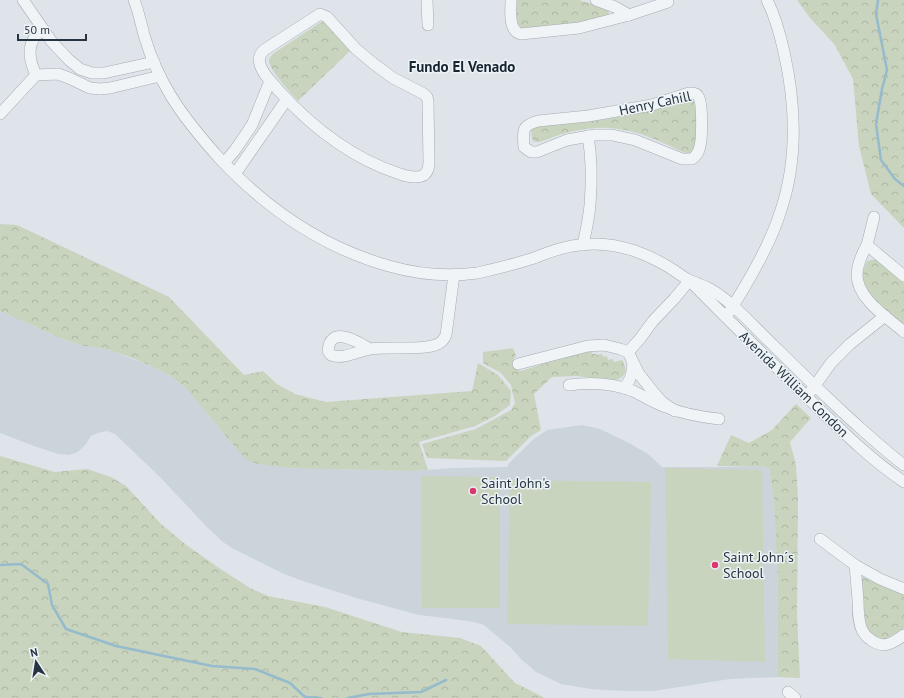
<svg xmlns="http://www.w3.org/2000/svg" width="904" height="698" font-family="'PT Sans',sans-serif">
<defs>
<pattern id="forest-crowns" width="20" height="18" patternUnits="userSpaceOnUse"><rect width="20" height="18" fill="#c8d4be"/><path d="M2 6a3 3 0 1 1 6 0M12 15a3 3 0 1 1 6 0" fill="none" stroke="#acb7a4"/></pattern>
</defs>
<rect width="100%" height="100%" fill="#dee4e9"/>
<polygon fill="#ccd4db" points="0,311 60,338 84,346 106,349 151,366 172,377 186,388 222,431 335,469 412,471 453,468 507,467 510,462 534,439 547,430 582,425 600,429 629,443 648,454 662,467 769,467 774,502 778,586 778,677 730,679 654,691 624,691 591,689 561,684 536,672 522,660 510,647 484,625 474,622 453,619 419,615 356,598 303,581 284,574 232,548 223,542 205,525 161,478 115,434 107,431 98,433 91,436 86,444 78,452 69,455 58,454 34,446 0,433"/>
<g fill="#c8d4be">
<polygon points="665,468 762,470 765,662 668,659"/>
<polygon points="421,476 500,477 500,608 422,608"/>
<polygon points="510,480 651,482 648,626 507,624"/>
</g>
<g fill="url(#forest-crowns)">
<polygon points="516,0 579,0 606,8 609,12 608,16 601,20 522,30 514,22"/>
<polygon points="797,0 904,0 904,228 871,194 859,146 853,79 835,45 810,18"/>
<path d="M321,22L327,23L351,50L298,101C291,93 270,71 269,61C269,58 271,56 274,53Z"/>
<path d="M690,98C693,99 693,99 694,102C697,111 698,142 694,149C693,153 690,153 687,154C661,142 637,129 608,128C590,127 571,131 553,137C547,139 539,144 533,141L532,138L531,130L535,125C575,123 616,120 655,109C666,106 678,102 690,98Z"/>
<polygon points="0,224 17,225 169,297 244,375 263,371 277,384 295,394 326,402 472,391 478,363 498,375 511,391 510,405 495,416 475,426 419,442 428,470 412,471 291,468 258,464 249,461 240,453 186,388 172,377 151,366 132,358 106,349 84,346 60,338 0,311"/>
<polygon points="876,259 887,267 904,283 904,328 872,298 863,281 863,271 867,261"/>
<path d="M513,348L516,356C510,363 513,368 521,371L591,349L592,354H596L597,355L602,354L603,357L607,356L608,360L613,359L614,362L622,360C628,370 626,376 616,380L575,376L552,377L534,394L541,430L531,436L506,461L427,458L422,444L476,429L511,410L515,403L511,385L501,373L483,363V352Z"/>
<polygon points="796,404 811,418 790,442 796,465 798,497 797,615 800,678 778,677 778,586 774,502 769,467 717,466 731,435 749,443 772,430"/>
<polygon points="0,456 55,472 87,469 111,477 126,486 160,523 185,544 219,568 250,588 268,596 325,607 402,632 460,638 481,646 515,683 545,698 0,698"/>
<polygon points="860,576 904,595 904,628 897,638 881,641 870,638 866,626"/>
</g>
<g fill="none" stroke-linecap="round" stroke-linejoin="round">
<g stroke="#95bbcc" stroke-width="2.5">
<polyline points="878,0 876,14 887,70 882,89 876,124 881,160 895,179 904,186"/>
<polyline points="0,565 21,564 48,584 52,605 66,629 116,646 212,666 255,669 290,683 306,698"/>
<polyline points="306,697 321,698"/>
<polyline points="348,698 369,694 421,692 446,680"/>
</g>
<g stroke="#a3acb3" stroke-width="12">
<g id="minor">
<polyline points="23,0 43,29 52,42 69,60 80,69 92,73 104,73 154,62"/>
<path d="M134,0C139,12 141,25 145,38C151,58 160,78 171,96C185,119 202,139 220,159C267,209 321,247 389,266C417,274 448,277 477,273C496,269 515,264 534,258C547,253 559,248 572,246C593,242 615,244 635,251C646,255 657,260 667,266C674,270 680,275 687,279C695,283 703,285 710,289C733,302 754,327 773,345C797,369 822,393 848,417C866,433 884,450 904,465"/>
<polyline points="427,0 428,25"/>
<path d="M511,0C511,11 508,31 521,34L579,28L629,15L668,2"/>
<polyline points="596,0 615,7 629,15"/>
<path d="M320,14L327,17L356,49L374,64L393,78L424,94L427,97L428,101L429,162C429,167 428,172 424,175C417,179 406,176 400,174C353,159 312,127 279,91C273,83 262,74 260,64C258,58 260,54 264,50Z"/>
<path d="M36,75C28,58 26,41 43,29"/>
<path d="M689,93C693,93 696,93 698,96C703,102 702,138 700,146C699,152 696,156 692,159H682L635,140L612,135H595L567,140L537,152H531L524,147C523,131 521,126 538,121L588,116L652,105Z"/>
<polyline points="0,114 36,75 58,74 69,78 90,88 100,89 110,88 160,76"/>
<polyline points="224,163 235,150 252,125 270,81"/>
<polyline points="235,174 287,99"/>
<path d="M583,245C586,231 589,218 590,205C592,181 592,159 588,136"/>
<polyline points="867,245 874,217"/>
<path d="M904,276L867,245C862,254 857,265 857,275C857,299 888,318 904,332"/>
<path d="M693,284C732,324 772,363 812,402C841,430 870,459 904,482"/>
<path d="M726,317C746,286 769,248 780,213C798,161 796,105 784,52C780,34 775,16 767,0"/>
<path d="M370,349C358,342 330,324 328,351L331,355C343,360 358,351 370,349C392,346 415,351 436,345C441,343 444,340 446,335L454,275"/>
<polyline points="628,352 639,340 653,321 674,299 689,281"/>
<polyline points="518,364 588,346 604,345 620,349 628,352 639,374 654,393 662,402 675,411"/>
<path d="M569,385C591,382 612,383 633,391C644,396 654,403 666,407C683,414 701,417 719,419"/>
<path d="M623,388C631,382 632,373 633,363"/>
<polyline points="811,391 831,363 850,344 885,316"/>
<polyline points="820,539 855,565 880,579 904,589"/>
<path d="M855,565C856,577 857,588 858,600C858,610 858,621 862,630C865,636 870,640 876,643C886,648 896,641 904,635"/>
<polyline points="788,692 795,698"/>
</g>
</g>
<use href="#minor" stroke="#f1f4f7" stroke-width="11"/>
</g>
<g fill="#da3770" stroke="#edf3f6" stroke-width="1.5">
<circle cx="473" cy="491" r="4"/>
<circle cx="715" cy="565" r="4"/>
</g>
<g text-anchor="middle" stroke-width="3" stroke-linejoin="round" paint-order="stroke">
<g font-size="14" fill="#263541" stroke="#edf3f6">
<text transform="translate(655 103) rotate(-12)" y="5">Henry Cahill</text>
<text transform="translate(794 384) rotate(44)" y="5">Avenida William Condon</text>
</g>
<g font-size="14" fill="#263541" stroke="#edf3f6" text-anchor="start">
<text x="481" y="488">Saint John's<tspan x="481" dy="16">School</tspan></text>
<text x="723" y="562">Saint John´s<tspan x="723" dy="16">School</tspan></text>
</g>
<g font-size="15" font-weight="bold" fill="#182632" stroke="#edf3f6">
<text x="462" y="72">Fundo El Venado</text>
</g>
</g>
<g transform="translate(36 662) rotate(348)" stroke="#edf3f6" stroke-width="3" paint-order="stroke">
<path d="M0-3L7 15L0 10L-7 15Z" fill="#263541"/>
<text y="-6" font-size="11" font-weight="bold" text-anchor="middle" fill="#263541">N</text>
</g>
<path d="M18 34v6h68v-6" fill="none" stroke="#263541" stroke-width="2"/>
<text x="24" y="34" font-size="12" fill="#263541" stroke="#edf3f6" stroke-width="3" paint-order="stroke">50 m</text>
</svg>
